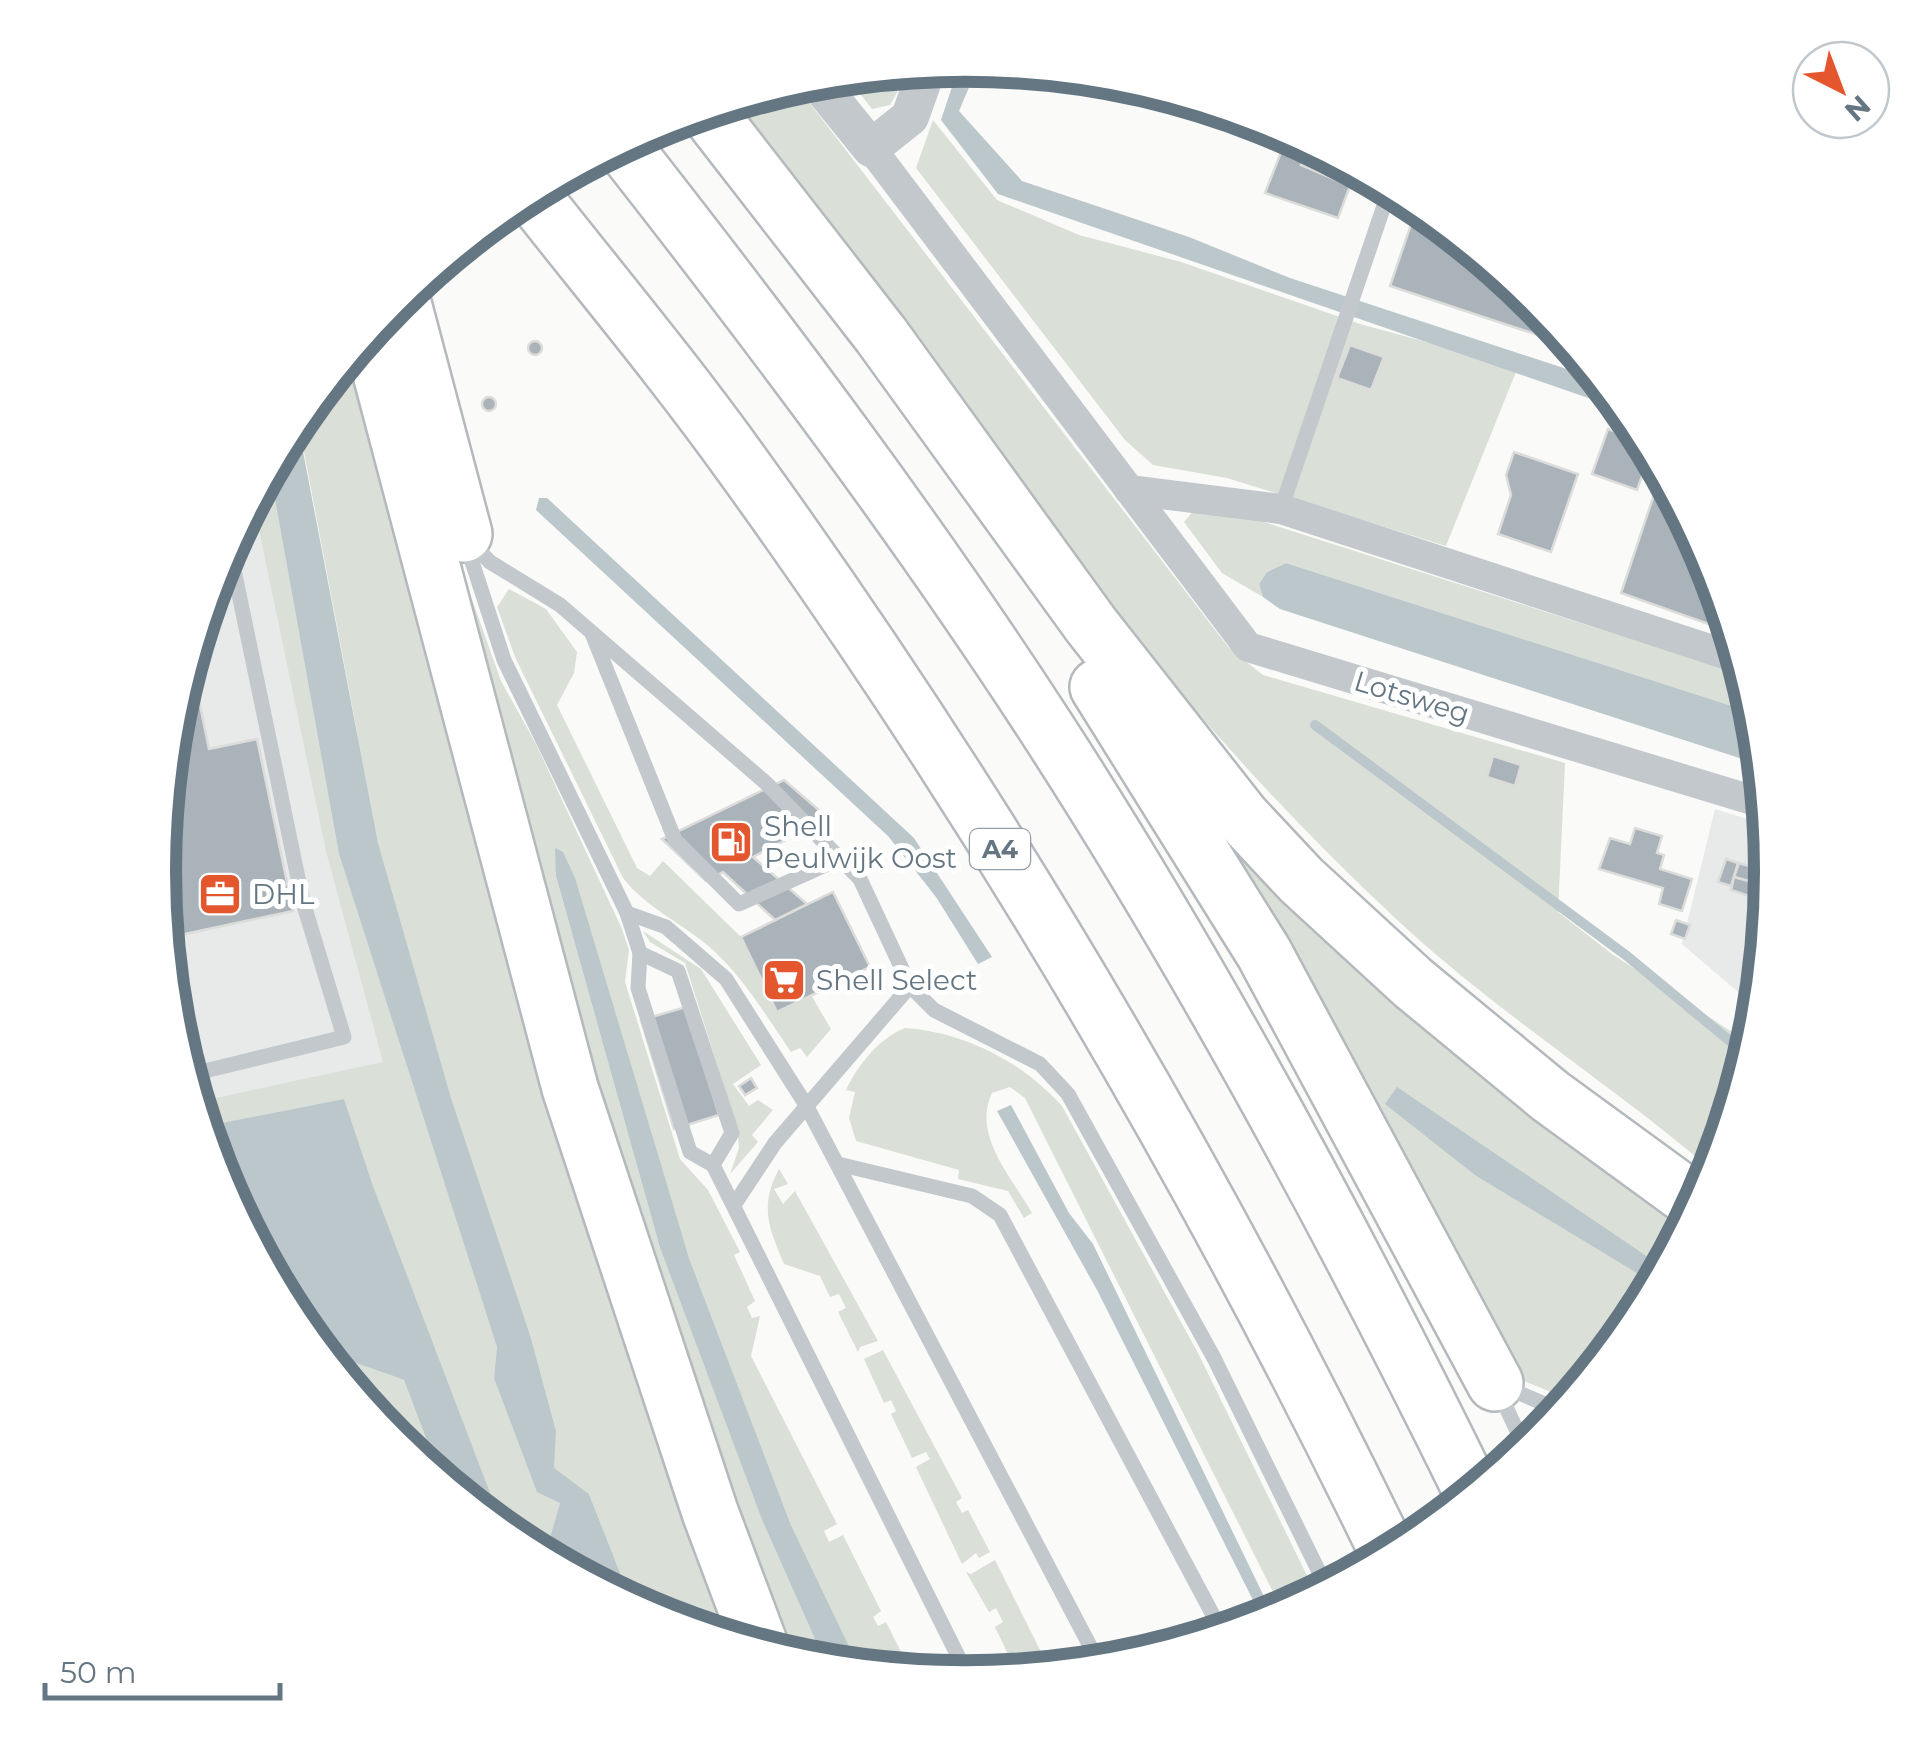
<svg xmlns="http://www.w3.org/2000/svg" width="1931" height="1743" font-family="Montserrat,sans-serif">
<rect width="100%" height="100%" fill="#fafaf8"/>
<g fill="#e8e9e9">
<polygon points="278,455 601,1587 517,1542 395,1441 295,1319 220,1180 174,1028 159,871 175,714 221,562"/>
<polygon points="1715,809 1767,825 1772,872 1758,1009 1682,944"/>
</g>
<g fill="#dadfd7">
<polygon points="909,71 890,105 872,109 847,77"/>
<path d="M795,84L1229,648L1263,675L1565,763L1558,912L1612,954L1752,1045L1713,1171C1610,1083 1493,1010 1394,917C1138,679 939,384 732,104Z"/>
<polygon points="933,120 997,200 1079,235 1181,262 1360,324 1518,367 1446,546 1227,478 1153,465 1125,440 916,168"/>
<polygon points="361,343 729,1639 656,1616 632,1603 589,1494 553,1468 556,1431 531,1338 451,1098 378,843 298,420"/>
<polygon points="270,471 339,854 497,1347 494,1378 560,1502 549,1541 575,1573 505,1532 373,1186 344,1099 222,1123 207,1137 199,1109 202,1101 383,1062 326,851 253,501"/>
<polygon points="1194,510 1242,515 1744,675 1757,714 1286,563 1267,572 1259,584 1263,597 1222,573 1184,522"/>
<polygon points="452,543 501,681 536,744 622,929 629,950 625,982 680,1159 708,1190 740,1252 734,1255 755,1301 747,1307 752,1318 760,1316 751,1356 837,1524 824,1531 829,1542 843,1535 881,1611 873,1617 878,1626 886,1622 903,1656 893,1662 898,1671 859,1667 791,1525 689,1258 563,852 556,876 660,1248 762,1520 826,1664 776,1653 637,1254"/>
<path d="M509,589L546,609L577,652L574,673L557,705L637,868L650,876L663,861L741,937L777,1011L811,995L831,1029L807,1057L800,1048L791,1052C767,1017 745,980 714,951C685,924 648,910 623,878L515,657L497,607Z"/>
<polygon points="1168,771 1692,1216 1636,1320 1570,1400 1502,1372"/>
<polygon points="643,931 701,969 761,1065 733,1084 749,1106 758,1100 773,1110 752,1135 758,1142 730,1174 739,1148 737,1128 685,963 650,942"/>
<path d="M905,1028C964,1032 1023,1062 1062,1106L1198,1353L1316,1594L1283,1612L1025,1098L1010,1087L992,1093C972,1135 1011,1176 1032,1213L1024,1218L1008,1191L958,1179L959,1170L856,1141L849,1118L855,1092L846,1090C858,1065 879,1038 905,1028Z"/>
<path d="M779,1169L788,1184L774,1189L783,1204L795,1191L878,1341L860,1347L858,1352L838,1312L846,1308L839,1294L830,1297L820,1276L784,1264C769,1229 759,1206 779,1169Z"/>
<polygon points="316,1345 404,1380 442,1480 402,1447 386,1412 352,1390"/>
<polygon points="883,1350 962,1498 956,1502 962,1513 968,1510 990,1552 979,1558 976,1553 962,1564 916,1467 930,1459 926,1452 912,1458 891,1414 896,1411 891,1400 884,1403 864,1359"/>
<polygon points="995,1560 1050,1670 1017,1673 995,1627 1003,1622 996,1608 989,1612 966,1572 971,1574"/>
</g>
<g fill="#bbc7cb">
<polygon points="959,66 978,66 959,111 1022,181 1189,237 1290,278 1600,380 1626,411 998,194 941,120"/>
<polygon points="297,420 378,843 451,1098 531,1338 556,1431 554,1468 589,1494 632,1603 575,1573 549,1541 560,1503 537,1492 494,1378 497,1347 339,854 270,471"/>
<polygon points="539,498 547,498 914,838 992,957 978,964 936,897 888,836 536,510"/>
<polygon points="1286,563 1757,714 1761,765 1280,609 1263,597 1259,584 1267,572"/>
<polygon points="555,848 563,852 575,878 689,1258 791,1525 859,1667 826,1664 762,1520 660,1248 556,876"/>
<polygon points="1397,1087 1664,1268 1655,1284 1475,1175 1385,1104"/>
<path d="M344,1099L373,1186L505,1532L442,1480L404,1380C377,1369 343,1361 318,1346C284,1325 220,1178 207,1137L222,1123Z"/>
<polygon points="1011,1105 1069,1213 1093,1244 1274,1617 1263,1620 1097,1290 997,1111"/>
</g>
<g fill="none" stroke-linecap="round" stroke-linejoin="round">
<polyline stroke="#bbc7cb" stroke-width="10" points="1315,725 1627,956 1748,1056"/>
</g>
<g fill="#aab3b9" stroke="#dcdcda" stroke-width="2.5">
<polygon points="1285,142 1307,149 1301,165 1350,186 1338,218 1265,193"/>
<polygon points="1418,204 1536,302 1574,347 1390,286"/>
<circle cx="535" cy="348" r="7"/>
<polygon points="1350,345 1384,357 1371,390 1337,378"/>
<circle cx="489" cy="404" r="7"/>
<polygon points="1608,429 1646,442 1651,451 1637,490 1592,474"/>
<polygon points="1514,452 1578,474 1551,552 1498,534 1511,495 1506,475"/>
<polygon points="1662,471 1711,563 1731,632 1621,593"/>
<polygon points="191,661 209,749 257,739 293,911 166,938 159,871 170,757 181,755 175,714"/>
<polygon points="1493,756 1521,765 1515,786 1487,777"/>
<polygon points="784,780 828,818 753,857 807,904 775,920 723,872 706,881 662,839"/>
<polygon points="1635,828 1662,836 1657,853 1664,855 1660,869 1692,879 1682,911 1659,904 1663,888 1599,869 1610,838 1630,844"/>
<polygon points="1726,859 1738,863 1731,886 1718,882"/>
<polygon points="1739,863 1763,870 1759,884 1734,877"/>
<polygon points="1734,877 1759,884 1755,898 1731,890"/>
<polygon points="833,892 870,967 777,1012 741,937"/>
<polygon points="1767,902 1769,902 1762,973 1747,969"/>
<polygon points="1676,920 1690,925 1685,939 1671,934"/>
<polygon points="686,1007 719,1115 674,1129 641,1020"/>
<polygon points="751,1078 757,1088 745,1095 739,1086"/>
</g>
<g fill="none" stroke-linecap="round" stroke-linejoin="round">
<g stroke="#b4b9bd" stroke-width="60">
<g id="motorway">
<polyline points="707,111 881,335 1091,625 1242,817 1301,880 1413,983 1550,1096 1698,1204"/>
<path d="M622,145C771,335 916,527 1047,729C1205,973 1345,1233 1473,1494"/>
<path d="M531,194C601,283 674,370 740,462C989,806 1205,1174 1389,1555"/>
<polyline points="401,296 464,534"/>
<polyline points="370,332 570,1088 710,1512 761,1648"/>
<polyline points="1098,687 1264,953 1495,1383"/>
</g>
</g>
<g stroke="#c3c8cc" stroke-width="15">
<polyline points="1281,509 1390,188"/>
<polyline points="468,539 490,562 560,605 766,783 860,879 910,986 934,1010 1040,1064 1068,1094 1214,1358 1327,1588"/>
<polyline points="465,540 504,660 627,913 640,953 638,988 690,1152 713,1165 969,1678"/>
<polyline points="593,636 675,840 739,904 839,859"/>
<polyline points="627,913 666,927 726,979 806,1105 1100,1665"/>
<polyline points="640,953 678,971 732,1133 713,1165"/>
<polyline points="188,1075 344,1037 303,902 229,546"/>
<polyline points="838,1164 972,1196 1000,1215 1222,1632"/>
<polyline points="734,1205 775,1143 910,986"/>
<polyline points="1503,1386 1561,1411"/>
<polyline points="1498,1390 1526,1450"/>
</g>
<g stroke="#c3c8cc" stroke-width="30">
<polyline points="871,148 1248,647 1765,804"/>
<polyline points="1129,490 1281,509 1740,659"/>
<polyline points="369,1410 371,1412"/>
</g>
<polyline stroke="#c3c8cc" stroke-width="38" points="816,80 871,148 910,117 927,69"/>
<use href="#motorway" stroke="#fff" stroke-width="55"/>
</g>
<defs>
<g id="fuel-square" transform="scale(2.25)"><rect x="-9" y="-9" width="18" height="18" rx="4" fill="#e4572e" stroke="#fff"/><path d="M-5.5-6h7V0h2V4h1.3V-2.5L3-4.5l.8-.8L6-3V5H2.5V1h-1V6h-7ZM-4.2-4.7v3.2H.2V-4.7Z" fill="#fff"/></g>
<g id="office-square" transform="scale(2.25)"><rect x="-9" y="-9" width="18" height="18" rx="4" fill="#e4572e" stroke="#fff"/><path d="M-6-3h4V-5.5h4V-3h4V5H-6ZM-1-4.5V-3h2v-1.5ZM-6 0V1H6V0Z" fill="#fff"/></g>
<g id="supermarket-square" transform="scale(2.25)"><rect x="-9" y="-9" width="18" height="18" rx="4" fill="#e4572e" stroke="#fff"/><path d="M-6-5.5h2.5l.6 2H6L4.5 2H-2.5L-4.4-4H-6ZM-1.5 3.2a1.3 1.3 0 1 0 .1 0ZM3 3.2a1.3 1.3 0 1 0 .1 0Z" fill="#fff"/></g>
</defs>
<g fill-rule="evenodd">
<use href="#fuel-square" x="731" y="842"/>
<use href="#office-square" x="220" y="894"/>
<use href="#supermarket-square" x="784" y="980"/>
</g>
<g text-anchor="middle" stroke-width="10" stroke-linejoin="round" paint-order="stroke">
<rect fill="#fff" stroke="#939fa8" stroke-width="2.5" x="970" y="829" width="60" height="40" rx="8"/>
<g font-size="25" font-weight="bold" fill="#657683">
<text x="1000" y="858">A4</text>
</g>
<g font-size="28" fill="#657683" stroke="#fff">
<text transform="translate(1412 697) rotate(17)" y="10">Lotsweg</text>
</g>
<g font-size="28" fill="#657683" stroke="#fff" text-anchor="start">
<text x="764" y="836">Shell<tspan x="764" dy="32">Peulwijk Oost</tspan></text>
<text x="252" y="904">DHL</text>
<text x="816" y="990">Shell Select</text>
</g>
</g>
<path d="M0 0H1931V1743H0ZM176 871a789 789 0 1 1 1578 0a789 789 0 1 1-1578 0Z" fill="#fff" fill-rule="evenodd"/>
<path fill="none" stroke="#657683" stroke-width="12" d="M176 871a789 789 0 1 1 1578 0a789 789 0 1 1-1578 0Z"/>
<g transform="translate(1841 90) rotate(138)"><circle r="48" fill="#ffffff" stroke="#c1c8cd" stroke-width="2.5"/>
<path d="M0-8L18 38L0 25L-18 38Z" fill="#e4572e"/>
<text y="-15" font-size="28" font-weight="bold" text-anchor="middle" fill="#657683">N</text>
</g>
<path d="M45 1683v15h235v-15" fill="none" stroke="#657683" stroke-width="5"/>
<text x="60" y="1683" font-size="30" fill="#657683" stroke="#ffffff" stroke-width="8" paint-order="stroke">50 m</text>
</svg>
